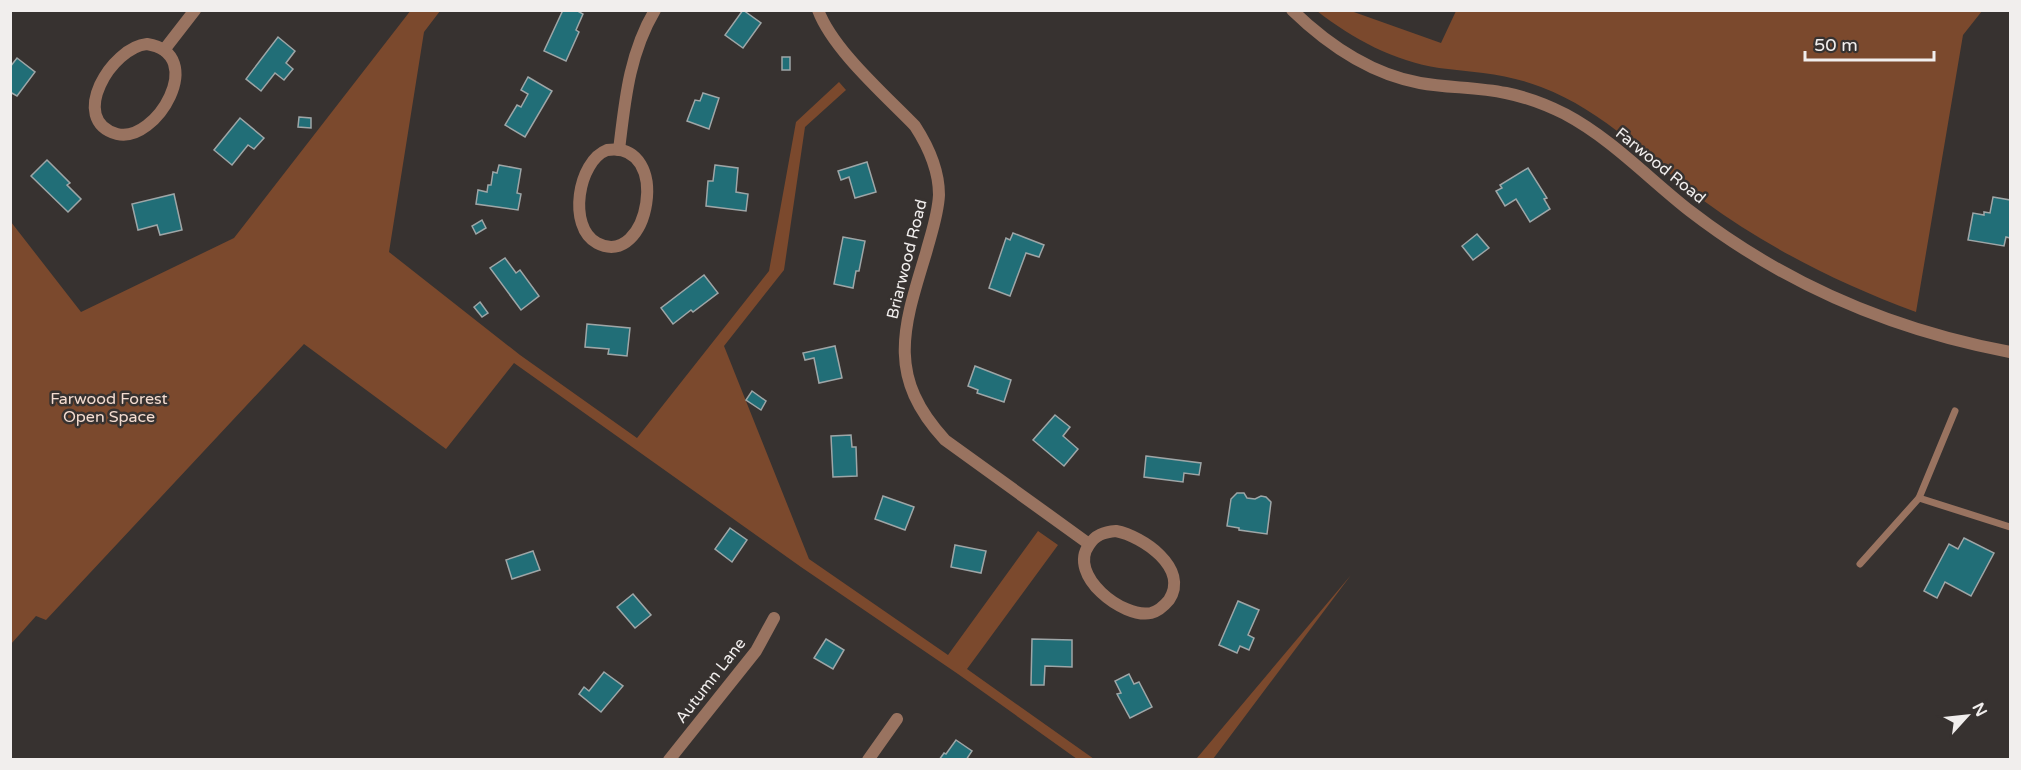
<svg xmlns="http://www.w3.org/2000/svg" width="2021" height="770" font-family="'Varela Round',sans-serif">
<rect width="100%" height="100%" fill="#373230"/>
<g fill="#7b492d">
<polygon points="411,10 440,11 424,32 389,252 520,355 637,438 769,271 796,122 839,82 846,90 805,127 784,270 724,346 809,559 948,655 1038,531 1058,545 967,669 1094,759 1077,759 958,674 801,567 514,363 446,449 304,344 46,620 36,616 11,644 11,222 81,312 234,238"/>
<path d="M1317,11H1351L1441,43L1456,11H1982L1963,35L1916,312C1840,284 1770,249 1704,201C1651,162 1605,111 1541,87C1508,74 1474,72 1439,68C1394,61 1353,39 1317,11Z"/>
<polygon points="1351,575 1213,759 1195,759 1197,758"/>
</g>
<g fill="#216e77" stroke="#9ea6a7" stroke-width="1.5">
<polygon points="563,10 576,10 583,14 576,30 579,32 566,61 544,51"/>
<polygon points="743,10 761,23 743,48 725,35"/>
<polygon points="278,37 295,51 286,63 293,69 284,80 275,73 261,91 246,79"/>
<rect x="782" y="57" width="8" height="13"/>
<polygon points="17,58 35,72 17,96 10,92 10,67"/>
<polygon points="528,77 552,91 525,137 505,125 517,105 521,107 528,94 521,90"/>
<polygon points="703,93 719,98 709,129 687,121 695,100 700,101"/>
<polygon points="299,117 311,118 311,128 298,127"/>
<polygon points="240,118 264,138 254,149 248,145 232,165 214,150"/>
<polygon points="47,160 70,183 67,185 81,199 68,212 31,176"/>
<polygon points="867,162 876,192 855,198 849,177 841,180 838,171"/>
<polygon points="499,165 521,169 517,193 521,194 518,210 476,204 478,190 487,192 488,185 491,185 493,172 497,173"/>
<polygon points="715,165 738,168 736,192 748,194 746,211 706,206 708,181 713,181"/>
<polygon points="1528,168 1547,198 1544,199 1550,209 1530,222 1516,199 1505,206 1496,191 1502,188 1500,185"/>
<polygon points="174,194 182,230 160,235 157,225 138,230 132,204"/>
<polygon points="1993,197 2010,200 2010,238 2006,237 2004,246 1968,240 1973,213 1984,215 1984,212 1990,213"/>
<polygon points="482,220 486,228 476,234 472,226"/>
<polygon points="1013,233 1044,245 1039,257 1026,253 1010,296 989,288 1006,238 1010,240"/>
<polygon points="1477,234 1489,248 1473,260 1462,246"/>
<polygon points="843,237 865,241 859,271 856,271 853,288 834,284"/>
<polygon points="505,258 516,273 520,270 539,296 521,310 490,268"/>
<polygon points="704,275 718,293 693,312 691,310 673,324 661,308"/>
<polygon points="480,302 488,313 482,317 474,307"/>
<polygon points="587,324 630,328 627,356 608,354 609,349 585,347"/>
<polygon points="835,346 842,378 819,383 814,358 805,360 803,353"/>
<polygon points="975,366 1011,380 1004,402 977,393 978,390 968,386"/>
<polygon points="752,391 766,401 761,410 746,400"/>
<polygon points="1055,415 1070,427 1063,436 1078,449 1064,466 1033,440"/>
<polygon points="851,435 852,447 856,447 857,476 833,477 831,436"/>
<polygon points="1146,456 1201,463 1199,475 1184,473 1183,482 1144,477"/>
<polygon points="1237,493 1244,493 1247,498 1255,499 1261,496 1266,497 1271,502 1267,534 1239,530 1239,528 1227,526 1231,499"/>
<polygon points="883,496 914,507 905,530 875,519"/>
<polygon points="730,528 747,540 732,562 715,549"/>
<polygon points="1964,538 1994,553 1971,596 1945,582 1937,598 1924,591 1949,544 1958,549"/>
<polygon points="955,545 986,551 981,573 951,567"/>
<polygon points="533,551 540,570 512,579 506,560"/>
<polygon points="633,594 651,615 635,628 617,607"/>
<polygon points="1238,601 1259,610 1248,635 1254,638 1249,650 1240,646 1237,653 1219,645"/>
<polygon points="826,639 844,650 833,669 814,658"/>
<polygon points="1032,639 1072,640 1072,667 1045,666 1044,685 1031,685"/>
<polygon points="604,672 623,686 601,712 579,694 584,687 589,691"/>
<polygon points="1129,674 1134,684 1139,682 1152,707 1130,718 1117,694 1121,693 1115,681"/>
<polygon points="956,740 972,751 966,760 939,760 944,753 946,754"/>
</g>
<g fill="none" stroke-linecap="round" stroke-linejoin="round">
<g stroke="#997360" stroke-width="7">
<polyline points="1955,411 1919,498 2010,527"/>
<polyline points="1860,564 1919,498"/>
</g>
<g stroke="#997360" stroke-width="12">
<path d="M818,10C833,50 885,95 915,126C928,146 939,170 939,195C938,215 931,234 926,253C903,328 886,376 945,440L1089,544"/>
<path d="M1292,10C1327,44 1371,74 1420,83C1448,88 1477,87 1506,93C1526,97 1547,105 1565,114C1612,139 1649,179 1690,211C1786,285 1892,330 2010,352"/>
<path d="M147,44C209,54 156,144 117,134C67,120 112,47 147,44Z"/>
<polyline points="164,50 195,10"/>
<path d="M607,150C673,140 649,271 597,243C567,227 578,161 607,150Z"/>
<path d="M619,150C625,100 629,54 655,10"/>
<path d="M1116,531C1142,536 1190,568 1169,600C1164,606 1159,611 1151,613C1123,619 1067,575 1089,545C1095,535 1104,532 1116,531Z"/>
<polyline points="669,760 756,651 774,618"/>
<polyline points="868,760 897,719"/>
</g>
</g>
<g text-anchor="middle" stroke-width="5" stroke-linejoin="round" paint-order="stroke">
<g font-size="16" fill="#f1eeed" stroke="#373230">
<text transform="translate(1661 165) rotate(39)" y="6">Farwood Road</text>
<text transform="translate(906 259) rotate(-76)" y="6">Briarwood Road</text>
<text transform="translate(710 680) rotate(-52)" y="6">Autumn Lane</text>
</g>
<g font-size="16" fill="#f4dcd0" stroke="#373230">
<text x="109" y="404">Farwood Forest<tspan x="109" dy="18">Open Space</tspan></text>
</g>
</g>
<rect width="2021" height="770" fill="none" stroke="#f1eeed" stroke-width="24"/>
<g transform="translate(1967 716) rotate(63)" stroke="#373230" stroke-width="4.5" paint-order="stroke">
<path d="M0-4.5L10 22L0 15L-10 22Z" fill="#f1eeed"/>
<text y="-9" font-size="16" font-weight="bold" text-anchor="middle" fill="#f1eeed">N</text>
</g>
<path d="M1805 51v9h129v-9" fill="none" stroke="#f1eeed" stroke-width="3"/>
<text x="1814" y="51" font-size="18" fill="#f1eeed" stroke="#373230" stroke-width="4.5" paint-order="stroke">50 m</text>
</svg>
